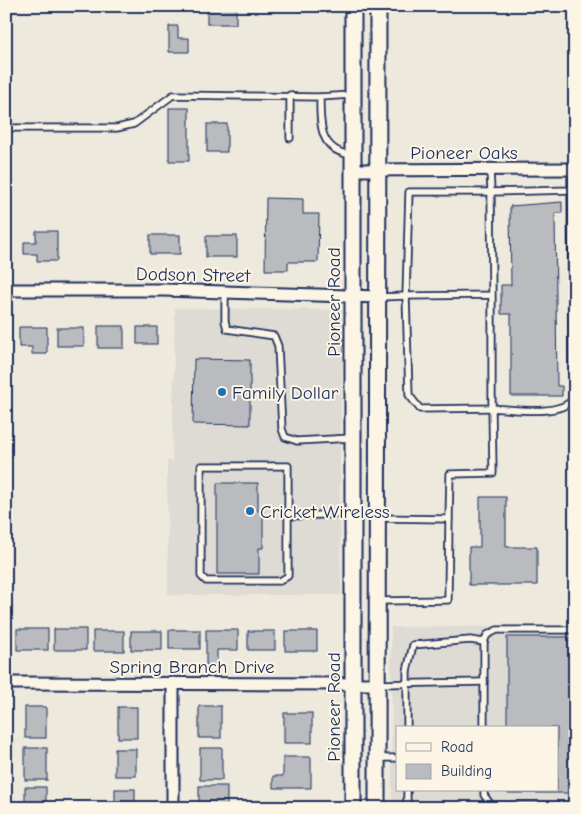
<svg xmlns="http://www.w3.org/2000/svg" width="581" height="814" font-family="'Comic Neue',sans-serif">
<rect width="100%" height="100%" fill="#eee9dd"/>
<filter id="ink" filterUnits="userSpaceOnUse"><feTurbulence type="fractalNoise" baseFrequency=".02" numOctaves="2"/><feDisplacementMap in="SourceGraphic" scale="10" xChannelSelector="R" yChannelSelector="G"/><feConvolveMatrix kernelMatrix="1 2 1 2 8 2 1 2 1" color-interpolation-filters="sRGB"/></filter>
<g filter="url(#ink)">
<g fill="#dedbd4" fill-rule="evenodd">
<polygon points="175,308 343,310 340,462 341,595 168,595 167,461 172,461"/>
<path d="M575,626V808H392L391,627ZM397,728H557V790H397Z"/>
</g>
<g fill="#babbbe" stroke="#1b2f5e">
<rect x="207" y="6" width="29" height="18"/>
<polygon points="169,26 178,26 178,38 189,38 189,52 169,52"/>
<rect x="169" y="108" width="20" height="53"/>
<rect x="207" y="124" width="20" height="28"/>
<polygon points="266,198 303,199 303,214 319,214 318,262 288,262 288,270 265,270"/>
<polygon points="562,202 562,213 555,213 557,386 562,386 562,396 511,396 511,314 501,314 501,285 511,285 510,206"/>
<polygon points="36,231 57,231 57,261 37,261 37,254 24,254 24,242 36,242"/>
<rect x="150" y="235" width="30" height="19"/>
<rect x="206" y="236" width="31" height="21"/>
<rect x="98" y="326" width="26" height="22"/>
<polygon points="19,327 47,327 47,354 32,354 32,347 19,347"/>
<rect x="137" y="327" width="20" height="17"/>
<rect x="57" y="328" width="27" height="18"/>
<polygon points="194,359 250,360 250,425 193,424"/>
<polygon points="217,483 258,483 258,511 263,511 263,548 259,548 259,574 217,574"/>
<polygon points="480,497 506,497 506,547 537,547 537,585 469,585 469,547 480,547"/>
<rect x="17" y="629" width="31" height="21"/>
<rect x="54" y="629" width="32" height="21"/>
<rect x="6" y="630" width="5" height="20"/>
<rect x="169" y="630" width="31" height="19"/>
<polygon points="206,630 238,630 238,650 217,650 217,665 206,665"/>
<rect x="93" y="631" width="31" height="20"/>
<rect x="131" y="631" width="31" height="19"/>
<rect x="248" y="631" width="27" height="19"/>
<rect x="285" y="631" width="32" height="20"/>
<polygon points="507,637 575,637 575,793 507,793 507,790 557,790 557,728 507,728"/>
<rect x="199" y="706" width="22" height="32"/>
<rect x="25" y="707" width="21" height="31"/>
<rect x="118" y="707" width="19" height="31"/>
<rect x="284" y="713" width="28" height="30"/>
<rect x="25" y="748" width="22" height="32"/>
<rect x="200" y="748" width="22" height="32"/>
<rect x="115" y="749" width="21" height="27"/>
<polygon points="283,757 311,757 311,788 273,788 273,776 283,776"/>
<rect x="199" y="786" width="28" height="22"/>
<rect x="25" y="787" width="21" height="21"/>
<rect x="115" y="789" width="20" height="19"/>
<rect x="286" y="803" width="19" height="5"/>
</g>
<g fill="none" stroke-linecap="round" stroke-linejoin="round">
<g stroke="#1b2f5e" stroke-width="9">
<g id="service">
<path d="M351,95L320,97C320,124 319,151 352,155"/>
<polyline points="6,128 117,128 134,124 173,95 320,97"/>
<polyline points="290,138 290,95"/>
<polyline points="225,292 225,321 227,329 274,336 278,346 282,429 285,437 297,441 352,438"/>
<polyline points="492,295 492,408 420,409 409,395 406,296 492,295 491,192 571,190 571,169"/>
<polyline points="379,297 406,296 409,192 491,192 490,169"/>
<polygon points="201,466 288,466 288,576 280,581 206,581 201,576"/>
<polyline points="289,516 352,514"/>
<path d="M377,518L449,519L450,474L493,473L492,408C514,409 559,417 573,399L571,190"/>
<polyline points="379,601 448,600 449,519"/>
<polyline points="484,642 487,635 497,630 575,630"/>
<polyline points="378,684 484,682"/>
<polyline points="407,728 407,671 413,645 470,640 484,642 484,728"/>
<polyline points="377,758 397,758"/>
<polyline points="484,790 484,795 493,808"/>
<polyline points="493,806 575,807"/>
<polyline points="407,808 407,790"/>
</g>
</g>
<g stroke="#1b2f5e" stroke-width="15">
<g id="minor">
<polyline points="354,170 575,169"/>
<polyline points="6,290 164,290 378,297"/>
<polyline points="6,683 377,684"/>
<polyline points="173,808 173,683"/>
</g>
</g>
<g stroke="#1b2f5e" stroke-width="19">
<g id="secondary">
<polyline points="353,6 353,808"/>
<polyline points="377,808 378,6"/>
</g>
</g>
<use href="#service" stroke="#fcf5e5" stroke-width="5.5"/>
<use href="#minor" stroke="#fcf5e5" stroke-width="11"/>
<use href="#secondary" stroke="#fcf5e5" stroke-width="15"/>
</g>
</g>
<g fill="#1f6fb2" stroke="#fcf5e5" stroke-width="2">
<circle cx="222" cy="392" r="5"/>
<circle cx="250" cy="511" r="5"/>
</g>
<g text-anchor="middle" stroke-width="4" stroke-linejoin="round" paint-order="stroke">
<g font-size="19" fill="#1b2f5e" stroke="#fcf5e5">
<text x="464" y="159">Pioneer Oaks</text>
<text transform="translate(193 274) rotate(1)" y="7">Dodson Street</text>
<text transform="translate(333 302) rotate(-90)" y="7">Pioneer Road</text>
<text x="192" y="673">Spring Branch Drive</text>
<text transform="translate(333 707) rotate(-90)" y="7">Pioneer Road</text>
</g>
<g font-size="19" fill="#1b2f5e" stroke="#fcf5e5" text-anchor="start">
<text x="232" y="399">Family Dollar</text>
<text x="260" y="518">Cricket Wireless</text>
</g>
</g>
<rect width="581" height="814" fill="none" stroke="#fcf5e5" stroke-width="25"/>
<rect x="12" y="12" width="556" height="789" fill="none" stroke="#1b2f5e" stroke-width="2" filter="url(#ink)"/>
<rect x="396" y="726" width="162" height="65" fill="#fcf5e5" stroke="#a2a6af"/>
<rect x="406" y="743" width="25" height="8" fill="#fcf5e5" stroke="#a2a6af"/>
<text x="441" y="752" font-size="15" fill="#1b2f5e">Road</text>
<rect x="406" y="764" width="25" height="15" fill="#babbbe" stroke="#a2a6af"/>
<text x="441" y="776" font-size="15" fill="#1b2f5e">Building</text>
</svg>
